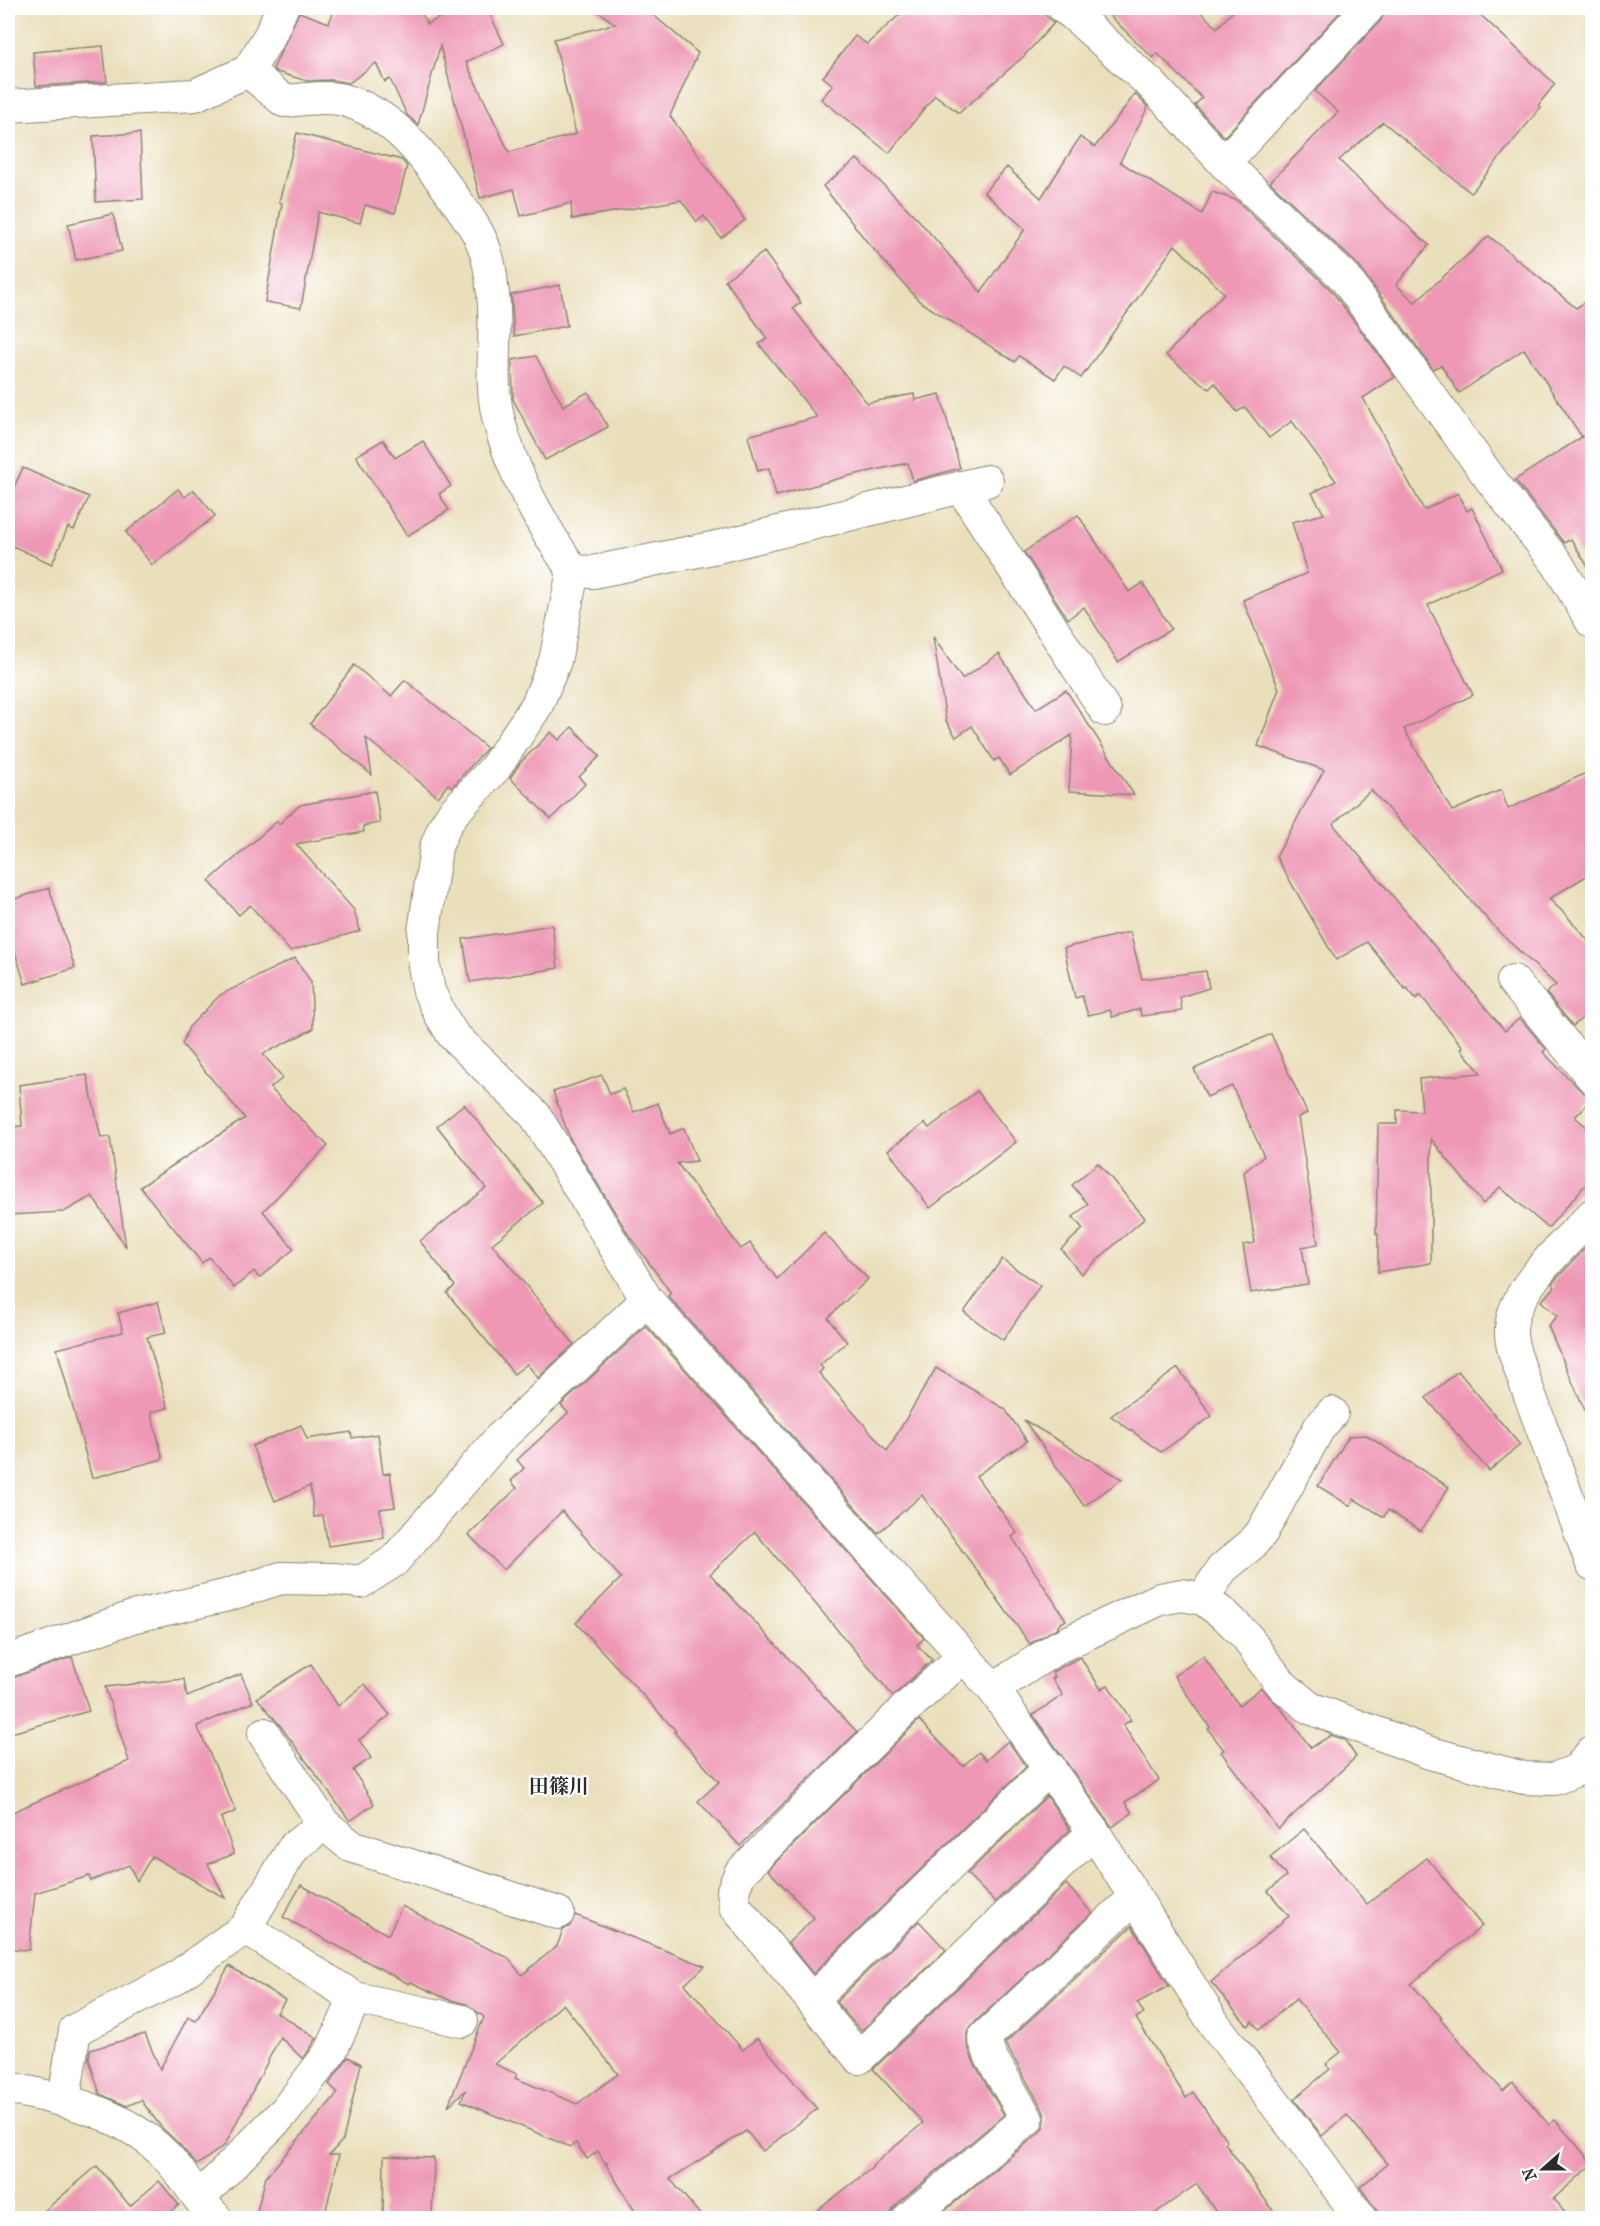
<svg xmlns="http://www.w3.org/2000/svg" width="1600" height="2226" font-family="'IM FELL French Canon','Noto Serif JP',serif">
<rect width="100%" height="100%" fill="#fff"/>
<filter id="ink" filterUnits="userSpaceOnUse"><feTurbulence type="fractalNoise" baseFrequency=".0167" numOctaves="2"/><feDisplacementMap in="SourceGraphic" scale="12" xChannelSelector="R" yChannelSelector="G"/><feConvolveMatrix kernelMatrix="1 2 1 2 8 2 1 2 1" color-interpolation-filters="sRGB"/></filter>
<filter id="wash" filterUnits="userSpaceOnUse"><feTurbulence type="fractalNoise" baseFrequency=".008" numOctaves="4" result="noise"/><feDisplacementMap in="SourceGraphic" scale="24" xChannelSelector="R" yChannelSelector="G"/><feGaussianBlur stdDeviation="1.35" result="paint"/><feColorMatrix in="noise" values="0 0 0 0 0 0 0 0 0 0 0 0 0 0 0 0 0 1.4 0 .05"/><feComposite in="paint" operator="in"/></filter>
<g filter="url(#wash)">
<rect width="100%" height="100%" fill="#eadfbb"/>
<g id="blocks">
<g fill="#ee98b5" fill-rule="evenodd">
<polygon points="335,8 419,8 427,24 460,8 487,8 504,44 466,62 509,152 576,134 554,39 615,24 594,8 645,8 698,53 670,116 745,220 721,238 704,216 697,222 681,200 572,219 571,203 521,216 514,189 480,198 440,46 418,125 407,115 390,79 385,82 376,63 349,83 332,80 307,81 277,72 273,69 299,12 329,23"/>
<polygon points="907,8 1037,8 1054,23 1024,56 959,113 935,95 889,153 821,99 833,85 823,77 855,36 867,44"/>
<polygon points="1102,8 1197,8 1217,28 1236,8 1344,8 1224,137 1195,105 1202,98 1157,53 1153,58"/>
<polygon points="1385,8 1473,8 1555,84 1538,105 1541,107 1471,193 1383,122 1339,160 1382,203 1429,245 1396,285 1415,302 1489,236 1576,308 1593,297 1593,575 1571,539 1564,543 1515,480 1582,437 1524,349 1459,393 1441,365 1433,369 1358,265 1270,182 1338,112 1315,91 1381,20"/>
<polygon points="103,46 107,82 36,86 33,52"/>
<polygon points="1135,94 1148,107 1120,162 1202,214 1212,192 1236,200 1331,290 1395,377 1363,398 1424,510 1458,493 1467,511 1472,508 1502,569 1428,605 1473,695 1404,729 1452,811 1501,790 1508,809 1593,770 1593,872 1549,899 1565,914 1593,946 1593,1019 1587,1014 1573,1026 1546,993 1556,985 1500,933 1371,790 1333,824 1505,1031 1520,1018 1546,1049 1543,1052 1578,1088 1592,1099 1575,1117 1593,1132 1593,1176 1548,1228 1500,1187 1483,1204 1431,1139 1431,1263 1378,1272 1378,1234 1376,1234 1378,1124 1397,1124 1397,1110 1422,1111 1419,1079 1481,1073 1461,1049 1463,1047 1420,995 1416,999 1407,988 1405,989 1367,942 1336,960 1276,857 1324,770 1258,746 1279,689 1243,600 1307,573 1292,522 1324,514 1312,493 1336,481 1292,421 1269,438 1245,407 1237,412 1215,383 1209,389 1166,355 1224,293 1175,245 1081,378 1064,366 1055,379 1019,356 1015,362 919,301 868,243 823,186 857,159 916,217 981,292 1025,229 984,192 1007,167 1041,198 1080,137 1095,147"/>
<polygon points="140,133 143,199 96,202 93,136"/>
<polygon points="297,133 402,160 407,166 395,213 365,205 360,223 318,212 301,308 265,302 282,203 279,202"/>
<polygon points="113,214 122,251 76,260 68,224"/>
<polygon points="764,252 801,303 793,308 867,403 914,394 915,400 940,394 960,468 913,481 908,463 848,476 776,496 769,468 758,471 748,436 817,417 759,344 767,338 725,280"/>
<polygon points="560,285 567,326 514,336 511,295"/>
<polygon points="536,356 563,406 588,392 608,427 545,460 513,399 512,360"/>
<polygon points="383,440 395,458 423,441 451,486 439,494 449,510 407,536 356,456"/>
<polygon points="23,468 89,497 74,530 68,527 52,564 8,544 8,500"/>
<polygon points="178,489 185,497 194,490 215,516 152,565 126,532"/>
<polygon points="1078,515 1129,592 1143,583 1171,629 1118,662 1084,607 1068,619 1024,552"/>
<polygon points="933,637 962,679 999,654 1036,709 1066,690 1134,795 1069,791 1072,735 1010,775 999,758 994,761 972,726 956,737 946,721"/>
<polygon points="354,665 391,696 405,680 487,748 452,787 448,784 438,797 366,738 372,775 310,724"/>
<polygon points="572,727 600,756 579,777 585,784 551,819 510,778 521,762 551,732 559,740"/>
<polygon points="375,791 380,823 363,826 364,832 296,844 354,910 360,931 290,951 250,905 239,915 209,881 277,821 279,824 300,805"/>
<polygon points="49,888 75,968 25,984 8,930 8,901"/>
<polygon points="552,925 558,968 470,982 463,939"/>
<polygon points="1130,932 1142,979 1206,971 1209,988 1180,997 1182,1011 1141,1016 1140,1009 1112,1017 1110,1010 1088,1015 1082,996 1075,998 1064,948"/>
<polygon points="295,958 311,982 313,1029 263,1054 283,1078 270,1088 328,1146 263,1211 294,1249 259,1278 254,1271 234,1288 209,1257 202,1263 140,1187 245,1118 182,1044 189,1027 220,995"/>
<polygon points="1271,1034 1307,1113 1298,1117 1318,1244 1302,1247 1308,1284 1251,1293 1243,1245 1255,1243 1244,1172 1264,1156 1232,1086 1207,1097 1194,1069"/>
<polygon points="87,1075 101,1138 110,1137 126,1247 92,1196 64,1212 8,1215 10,1127 22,1126 19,1085"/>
<polygon points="602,1075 610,1094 623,1089 634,1112 658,1103 670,1134 684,1128 697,1161 677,1163 741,1249 750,1243 777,1279 824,1233 868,1279 828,1318 847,1342 820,1365 823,1369 819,1373 887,1451 936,1368 1005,1409 1027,1441 976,1476 1017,1533 1012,1537 1066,1620 1058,1625 1059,1627 1030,1644 922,1495 878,1533 668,1296 671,1293 630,1237 570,1139 553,1092"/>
<polygon points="977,1091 1016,1142 930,1208 888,1150 925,1123 929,1128"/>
<polygon points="464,1104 543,1203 492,1244 574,1344 538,1378 527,1364 514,1374 447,1293 455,1286 420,1241 486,1188 437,1126"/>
<polygon points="1098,1163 1145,1218 1081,1274 1061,1249 1083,1229 1073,1217 1088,1204 1072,1185"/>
<polygon points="1593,1240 1593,1429 1548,1326 1557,1316 1541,1301 1555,1287 1552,1284 1556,1279"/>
<polygon points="1002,1259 1040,1286 1003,1340 964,1312"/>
<polygon points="158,1302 166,1333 147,1337 168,1408 151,1412 163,1459 92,1478 57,1349 123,1332 118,1313"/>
<polygon points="646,1326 924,1638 917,1645 932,1660 893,1696 755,1532 710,1574 857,1732 740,1846 698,1801 719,1782 674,1732 676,1731 576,1623 621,1578 562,1511 504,1570 469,1535 517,1488 511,1481 524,1468 517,1460 568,1413 561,1405"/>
<polygon points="1178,1368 1212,1416 1161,1452 1111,1416"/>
<polygon points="1458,1371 1520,1445 1489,1471 1426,1398"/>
<polygon points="1024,1420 1122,1479 1084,1506"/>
<polygon points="301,1425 307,1439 351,1432 352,1438 378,1434 383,1474 390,1473 395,1507 380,1509 384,1538 328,1546 323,1516 314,1517 310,1486 275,1501 252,1446"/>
<polygon points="1366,1435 1449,1487 1421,1531 1388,1510 1384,1517 1354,1499 1350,1506 1318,1486 1349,1436"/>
<polygon points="1203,1656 1239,1705 1261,1688 1279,1706 1311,1748 1331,1735 1345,1740 1356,1757 1278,1829 1221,1752 1224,1750 1208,1729 1210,1727 1174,1676"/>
<polygon points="72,1657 89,1711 8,1734 8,1679"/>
<polygon points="1080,1657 1101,1689 1108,1685 1131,1720 1123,1725 1159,1780 1125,1802 1132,1813 1112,1827 1033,1715 1063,1695 1052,1679 1055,1677 1052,1672"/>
<polygon points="311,1664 338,1706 365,1684 390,1715 359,1740 371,1758 353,1770 374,1804 350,1821 279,1724 257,1698"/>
<polygon points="241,1674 253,1702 197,1726 236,1811 221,1818 234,1854 208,1864 225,1898 152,1856 137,1881 129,1865 91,1881 89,1876 35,1893 29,1950 8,1949 8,1814 129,1761 105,1687 184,1679 187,1697"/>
<polygon points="919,1720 963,1766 979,1752 986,1760 1008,1741 1026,1767 813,1974 788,1943 814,1918 768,1870"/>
<polygon points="1047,1796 1070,1830 995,1902 967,1874"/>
<polygon points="1304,1829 1367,1904 1427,1858 1482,1926 1411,1984 1442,2018 1440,2019 1503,2091 1513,2082 1549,2125 1555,2120 1593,2164 1553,2199 1570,2218 1382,2218 1360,2187 1388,2164 1347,2115 1322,2136 1294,2099 1330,2069 1326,2064 1341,2052 1296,1999 1259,2030 1252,2021 1248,2026 1211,1982 1289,1916 1268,1891 1286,1876 1270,1857"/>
<polygon points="1066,1884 1092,1913 972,2025 967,2033 967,2044 974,2063 1004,2115 897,2204 892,2211 891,2218 808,2218 873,2167 872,2166 923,2123 873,2069"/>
<path d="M301,1885L388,1935L402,1906L456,1934L507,1957L522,1975L557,1946L563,1930L570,1926L575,1915L705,1966L685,1984L743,2050L757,2038L817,2109L763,2151L746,2131L670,2179L703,2218H639L605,2163H608L604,2162L598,2151L587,2159L576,2143L570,2147L461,2101L466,2090L448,2106L484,2017L466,2004L447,1999L411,1982L409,1984L283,1917ZM563,2004L618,2074L577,2104L515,2078L517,2074L495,2064Z"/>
<polygon points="919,1921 946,1950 861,2031 836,2002"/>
<polygon points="1132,1926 1169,1986 1137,2003 1144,2013 1136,2018 1186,2098 1193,2092 1227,2141 1225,2143 1278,2218 1220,2218 1197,2184 1148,2218 936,2218 1039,2133 1044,2126 1045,2118 1043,2110 1005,2043"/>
<polygon points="229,1966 285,2000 277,2013 317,2038 303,2059 280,2037 225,2145 197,2165 180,2145 161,2127 141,2100 127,2106 100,2094 89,2059 90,2050 145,2034 160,2069 188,2017 196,2021"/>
<polygon points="348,2057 361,2064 343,2140 329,2155 339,2155 324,2218 255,2218 266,2177 338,2093 329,2084"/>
<polygon points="384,2156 434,2158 432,2218 383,2218"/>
<polygon points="97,2166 130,2206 159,2181 179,2205 163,2218 36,2218"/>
</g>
</g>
</g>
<g filter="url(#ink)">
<use href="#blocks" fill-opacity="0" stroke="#8a8573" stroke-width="1.5"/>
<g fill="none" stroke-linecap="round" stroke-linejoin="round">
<g stroke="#8a8573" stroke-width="34">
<g id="street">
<polyline points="1064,8 1074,15 1152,85 1224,163 1345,278 1492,481 1557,563 1592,622"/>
<path d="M248,71L284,101C304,100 327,95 347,101C395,116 425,157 453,196C465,213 479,231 485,250C489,261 491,275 492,286C499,329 488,374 498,417C512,474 541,524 573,571L555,661L537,705L495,768L453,813L444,827L436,847L424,932V966L429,991L440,1014L453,1035L535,1115L647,1300L993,1689L1094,1832L1215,2025L1315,2156L1360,2218"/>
<polyline points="8,106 195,95 248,71 270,35 282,8"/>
<polyline points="1224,163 1368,8"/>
<polyline points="961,487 1105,710"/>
<polyline points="573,571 593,572 717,547 987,481"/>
<polyline points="1513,981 1592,1077"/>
<path d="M1592,1215C1565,1244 1513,1288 1511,1329C1510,1344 1517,1360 1522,1374L1592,1564"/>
<polyline points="1203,1599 1222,1569 1252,1544 1262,1532 1319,1428 1332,1413"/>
<polyline points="963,1657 904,1710 740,1873 733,1890 735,1906 859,2058 1094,1832"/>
<polyline points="8,1661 132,1617 224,1596 281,1578 333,1579 361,1582 394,1561 499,1439 647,1300"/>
<polyline points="993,1689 1058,1647 1160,1599 1182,1595 1203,1599 1226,1616 1247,1637 1261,1658 1284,1687 1310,1708 1430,1753 1524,1778 1554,1779 1577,1770 1592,1752"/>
<polyline points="264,1734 324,1824 351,1846 558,1913"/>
<polyline points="245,1928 294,1847 324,1824"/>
<polyline points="355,1998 462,2021"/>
<polyline points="812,2000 1050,1768"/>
<path d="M8,2088C64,2099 126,2113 167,2157C185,2176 198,2201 216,2218"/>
<polyline points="64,2099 75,2030 174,1979 245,1928 355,1998 331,2051 286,2110 200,2197"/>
<polyline points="909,2218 1027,2119 991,2057 984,2038 1134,1898"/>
</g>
</g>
<use href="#street" stroke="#fff" stroke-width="32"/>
</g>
</g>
<g text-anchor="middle" stroke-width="4.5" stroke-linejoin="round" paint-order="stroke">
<g font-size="20" font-weight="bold" fill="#2b2b2b" stroke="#fff">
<text x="559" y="1793">田篠川</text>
</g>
</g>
<rect width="1600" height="2226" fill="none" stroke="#fff" stroke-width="30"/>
<g transform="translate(1543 2169) rotate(249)" stroke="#ffffff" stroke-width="4.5" paint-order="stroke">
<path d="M0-4.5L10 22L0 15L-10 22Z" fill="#2b2b2b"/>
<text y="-9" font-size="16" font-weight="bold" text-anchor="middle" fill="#2b2b2b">N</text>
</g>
</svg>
